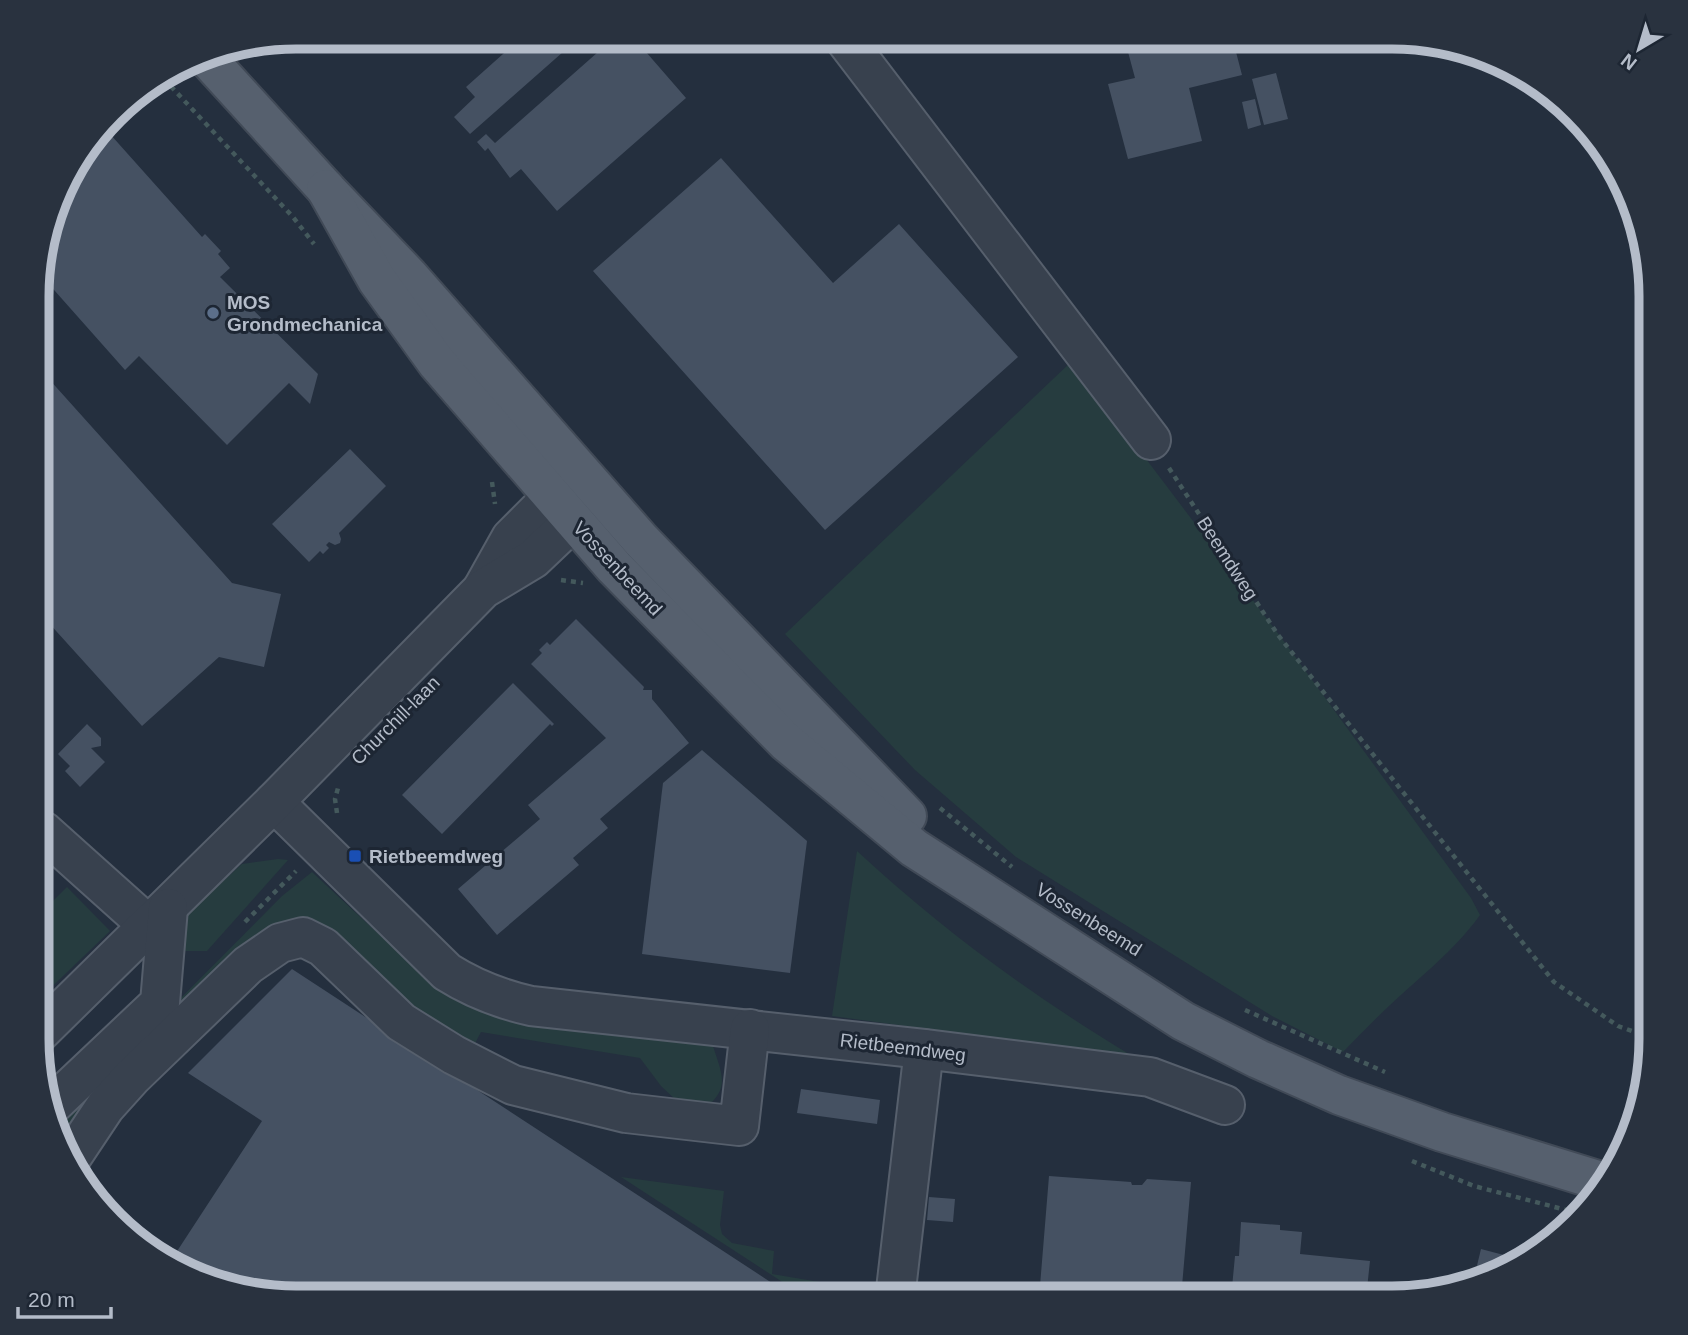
<svg xmlns="http://www.w3.org/2000/svg" width="1688" height="1335" font-family="Arial,sans-serif">
<rect width="100%" height="100%" fill="#242f3e"/>
<g fill="#263c3f">
<path d="M1072,361L1280,636L1471,898L1480,915C1454,951 1421,976 1389,1006C1373,1021 1358,1037 1343,1052L1272,1016L1016,857L915,770L785,634Z"/>
<path d="M857,851C942,930 1034,997 1134,1057L832,1016Z"/>
<polygon points="278,859 288,860 207,951 185,951 181,946 185,916 242,864"/>
<path d="M312,872L428,980L501,1016L713,1046C721,1072 731,1088 706,1107L677,1101L661,1086L640,1058L481,1032L471,1051L293,925L61,1145L56,1124L282,896Z"/>
<polygon points="67,887 110,931 37,1001 38,916"/>
<polygon points="621,1177 724,1191 720,1225 722,1234 732,1243 774,1251 772,1274 861,1289 860,1298 807,1298"/>
</g>
<g fill="#455162">
<polygon points="522,37 580,37 470,134 454,117 475,97 466,87"/>
<polygon points="615,37 633,37 686,98 557,211 521,169 510,178 488,148 485,151 477,142 486,134 495,143"/>
<polygon points="1124,37 1291,37 1291,38 1236,52 1242,75 1189,88 1202,141 1128,159 1108,84 1135,78"/>
<polygon points="1276,73 1288,119 1264,125 1252,79"/>
<polygon points="1255,99 1261,125 1248,129 1242,102"/>
<polygon points="107,124 113,131 110,134 202,237 205,234 221,251 218,254 230,268 220,277 318,374 310,404 289,383 227,445 139,356 125,370 39,273 39,262 71,167"/>
<polygon points="721,158 833,283 899,224 1018,357 825,530 593,271"/>
<polygon points="39,368 232,583 281,594 264,667 219,657 142,726 38,611"/>
<polygon points="350,449 386,486 339,533 341,539 340,543 335,545 329,542 326,545 329,548 323,554 320,551 309,562 272,524"/>
<polygon points="576,619 644,687 643,690 652,690 652,699 689,743 600,819 608,828 573,858 579,865 497,935 458,889 540,819 528,805 606,738 531,664 542,653 539,650 547,642 550,645"/>
<polygon points="513,683 554,724 552,726 550,724 442,834 402,795"/>
<polygon points="87,724 101,738 101,746 91,748 105,762 80,787 65,771 70,766 58,754"/>
<polygon points="702,750 807,841 790,973 642,954 663,783"/>
<polygon points="292,969 795,1298 280,1298 197,1279 170,1262 262,1121 188,1073"/>
<polygon points="801,1089 880,1100 877,1124 797,1113"/>
<polygon points="1049,1176 1131,1182 1132,1185 1142,1185 1147,1179 1191,1182 1181,1298 1039,1298"/>
<polygon points="929,1197 955,1199 953,1222 927,1220"/>
<polygon points="1241,1222 1280,1225 1280,1230 1302,1232 1300,1254 1370,1261 1366,1298 1231,1298 1235,1256 1239,1256"/>
<polygon points="1481,1249 1519,1259 1491,1278 1473,1282"/>
</g>
<g fill="none" stroke-linecap="round" stroke-linejoin="round">
<g stroke="#565f6c" stroke-width="42">
<g id="minor">
<polyline points="843,37 1151,440"/>
<polyline points="483,588 511,538 552,497 585,487"/>
<path d="M274,802L447,972C474,989 500,999 531,1006L924,1049L1150,1077L1225,1105"/>
<polyline points="43,831 149,926"/>
<polyline points="37,1035 274,802 483,589 533,559 573,521 590,493"/>
<polyline points="51,1106 160,1003 168,908"/>
<polyline points="69,1161 105,1107 132,1077 248,965 280,943 303,937 323,947 401,1022 454,1055 513,1085 626,1113 739,1126 750,1029"/>
<polyline points="895,1298 924,1049"/>
</g>
</g>
<g stroke="#414a57" stroke-width="42">
<g id="major">
<polyline points="204,55 326,189 409,276 641,540 907,816"/>
<polyline points="326,189 377,280 437,363 614,567 786,742 914,848 1183,1021 1258,1059 1339,1095 1442,1132 1604,1182"/>
</g>
</g>
<g stroke="#44595c" stroke-width="4.5" stroke-dasharray="5 5" stroke-linecap="butt">
<polyline points="164,79 293,217 314,244"/>
<polyline points="1169,468 1278,635 1554,982 1618,1026 1651,1038"/>
<polyline points="492,482 495,504"/>
<polyline points="561,580 583,583"/>
<polyline points="940,808 1012,867"/>
<polyline points="337,813 335,799 338,788"/>
<polyline points="245,922 296,871"/>
<polyline points="1245,1010 1385,1072"/>
<polyline points="1412,1161 1474,1186 1570,1211"/>
</g>
<use href="#minor" stroke="#38414e" stroke-width="38"/>
<use href="#major" stroke="#56606e" stroke-width="38"/>
</g>
<circle fill="#5c6f8a" stroke="#1d2633" stroke-width="2.5" cx="213" cy="313" r="7"/>
<rect fill="#1a4fb4" stroke="#1d2633" stroke-width="2.5" x="348" y="849" width="14" height="14" rx="3.5"/>
<g text-anchor="middle" stroke-width="6" stroke-linejoin="round" paint-order="stroke">
<g font-size="19" font-weight="bold" fill="#b4bcc9" stroke="#1d2633" text-anchor="start">
<text x="227" y="309">MOS<tspan x="227" dy="22">Grondmechanica</tspan></text>
<text x="369" y="863">Rietbeemdweg</text>
</g>
<g font-size="19" fill="#b4bcc9" stroke="#1d2633">
<text transform="translate(1228 558) rotate(57)" y="7">Beemdweg</text>
<text transform="translate(618 568) rotate(47)" y="7">Vossenbeemd</text>
<text transform="translate(395 720) rotate(-45)" y="7">Churchill-laan</text>
<text transform="translate(1089 919) rotate(32)" y="7">Vossenbeemd</text>
<text transform="translate(903 1047) rotate(7)" y="7">Rietbeemdweg</text>
</g>
</g>
<path d="M0 0H1688V1335H0ZM296 49H1392A247 247 0 0 1 1639 296V1039A247 247 0 0 1 1392 1286H296A247 247 0 0 1 49 1039V296A247 247 0 0 1 296 49Z" fill="#29323f" fill-rule="evenodd"/>
<path fill="none" stroke="#b4bcc9" stroke-width="9" d="M296 49H1392A247 247 0 0 1 1639 296V1039A247 247 0 0 1 1392 1286H296A247 247 0 0 1 49 1039V296A247 247 0 0 1 296 49Z"/>
<g transform="translate(1639 49) rotate(218)" stroke="#1d2633" stroke-width="5" paint-order="stroke">
<path d="M0-5L12 26L0 18L-12 26Z" fill="#b4bcc9"/>
<text y="-10" font-size="19" font-weight="bold" text-anchor="middle" fill="#b4bcc9">N</text>
</g>
<path d="M18 1307v10h93v-10" fill="none" stroke="#b4bcc9" stroke-width="3.5"/>
<text x="28" y="1307" font-size="21" fill="#b4bcc9" stroke="#1d2633" stroke-width="5" paint-order="stroke">20 m</text>
</svg>
